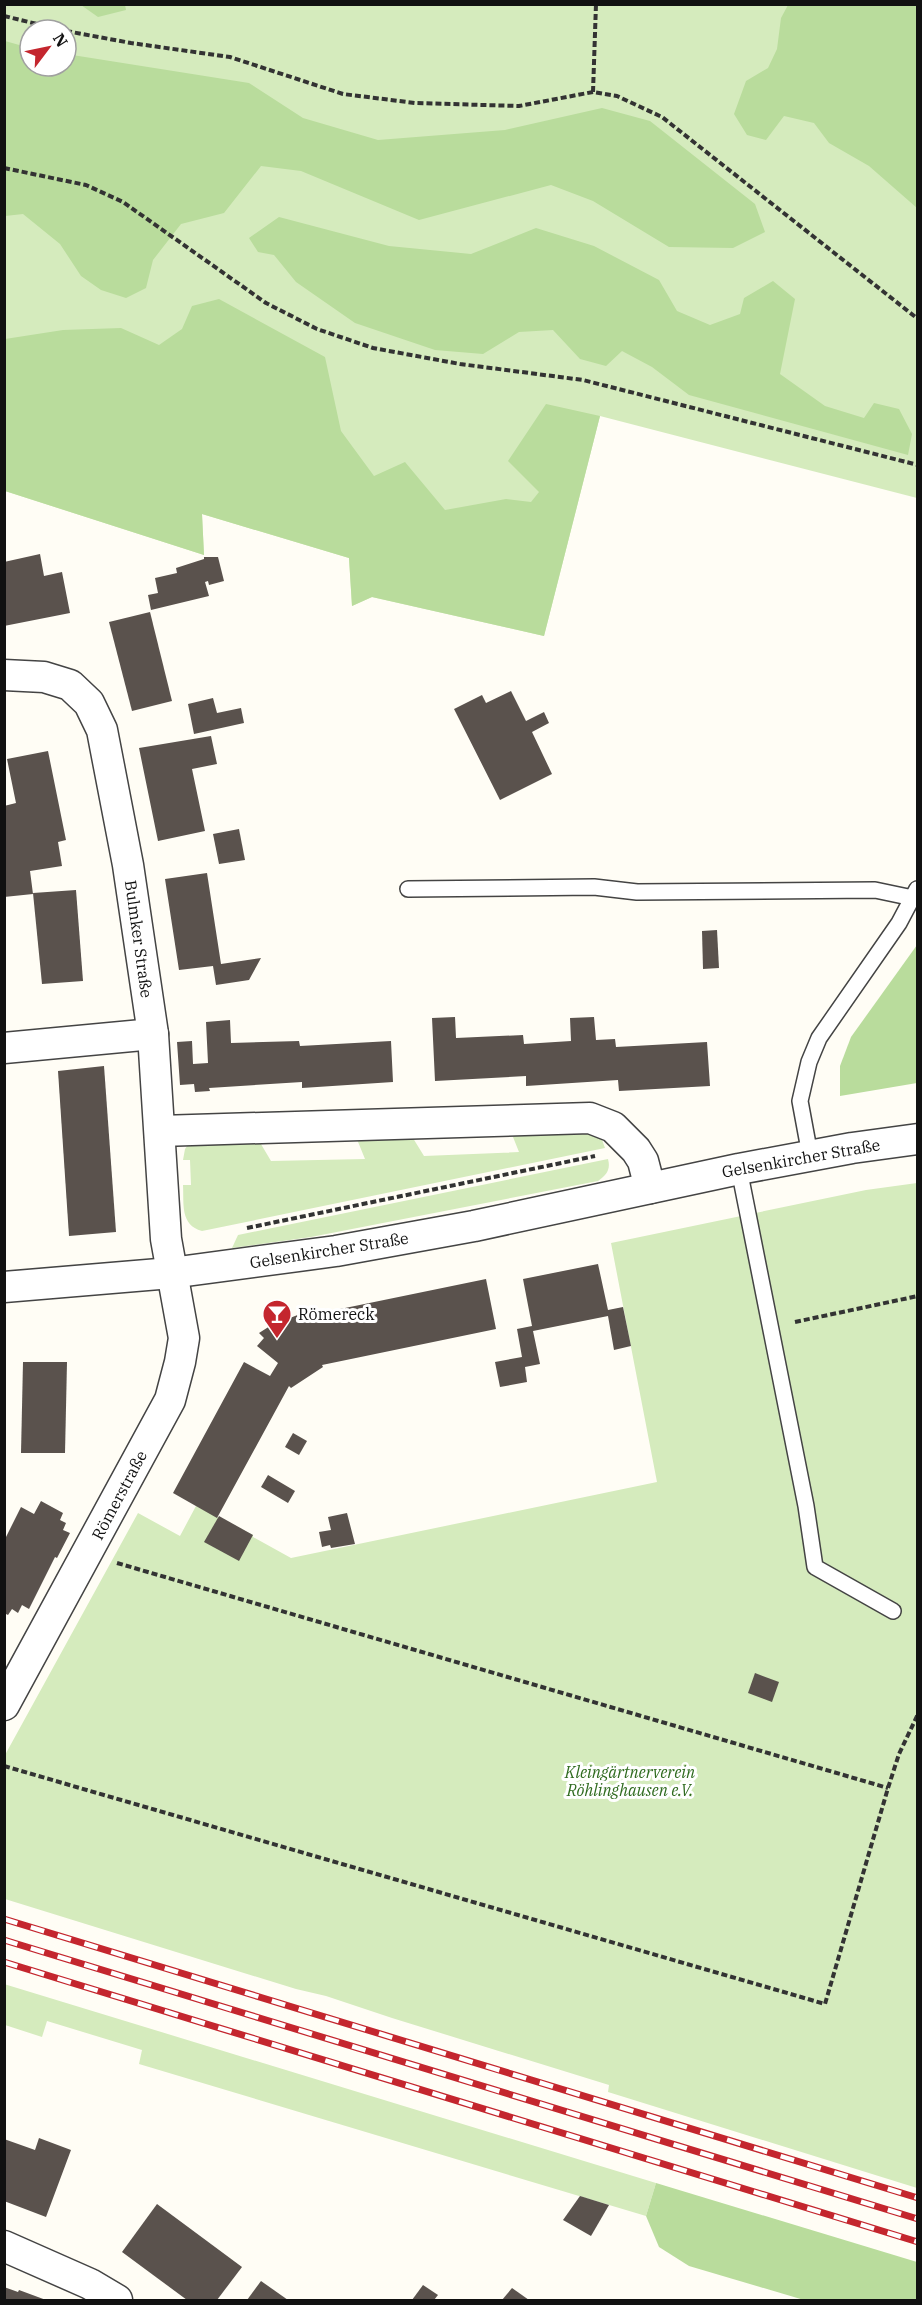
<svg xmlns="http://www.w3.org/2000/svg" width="922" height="2305" font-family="'IBM Plex Serif',serif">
<rect width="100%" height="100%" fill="#fffdf5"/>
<g fill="#d5ebbd" fill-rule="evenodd">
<path d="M5,5H917V498L600,416L544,636L372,597L352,606L349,558L202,514L204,555L5,491ZM30,30H66V66H30Z"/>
<path d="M585,1125L601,1137L605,1148L202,1231C180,1225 184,1204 183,1185H191L190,1160H183L185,1149L190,1142L255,1134L271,1161L365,1159L354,1132L408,1130L424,1156L519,1152L509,1127Z"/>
<path d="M608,1159C611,1170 606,1175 598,1181L311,1237L232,1248L238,1235Z"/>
<polygon points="917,1183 917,2188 608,2092 609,2085 392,2018 326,1996 296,1989 5,1899 5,1755 138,1513 180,1536 196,1506 253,1535 253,1537 291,1558 657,1482 611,1243 866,1190"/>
<polygon points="4,1984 656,2183 646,2216 139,2064 142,2050 47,2021 42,2037 5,2025"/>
</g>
<g fill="#b9dc9c">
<polygon points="81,5 125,5 126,10 98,17"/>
<polygon points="788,5 917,5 917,208 869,166 829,143 814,123 784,116 766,140 747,135 734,114 746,81 768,68 777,49 781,18"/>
<polygon points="5,41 30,48 30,66 66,66 66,54 249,83 303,118 378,140 505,130 602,108 650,121 755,204 765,232 733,248 669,247 593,201 551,185 419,220 301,171 261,166 224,213 181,224 153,260 146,288 126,298 101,290 81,276 60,244 23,214 5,216"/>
<polygon points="279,217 389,246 471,254 536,228 594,246 659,280 677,311 710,325 740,314 744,298 773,281 795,299 780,374 825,406 864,418 874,403 899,409 912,434 908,455 689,395 652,367 622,351 606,366 580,359 553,330 519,332 483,354 435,350 355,323 296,282 274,255 258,252 249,238"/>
<polygon points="219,299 325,357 341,431 374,476 405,462 445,510 506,499 531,502 539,492 508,461 546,404 600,416 544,636 372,597 352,606 349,558 202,514 204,555 5,491 5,339 63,330 121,328 159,345 182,329 192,306"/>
<polygon points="917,945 917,1083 840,1096 840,1066 851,1037"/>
<polygon points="656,2183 917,2262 917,2300 804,2300 689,2266 659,2247 646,2216"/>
</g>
<g fill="#5a524d">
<polygon points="40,554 44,576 62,572 70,613 4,626 4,562"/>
<polygon points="204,557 218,557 224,581 209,585 208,581 205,582 209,596 151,610 148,595 158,593 155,578 177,573 176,568 204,559"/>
<polygon points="150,612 172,701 132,711 109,622"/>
<polygon points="511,691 526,721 544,712 549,723 532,732 552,774 500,800 454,709 482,695 486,703"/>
<polygon points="213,698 217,713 241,708 244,723 194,734 188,704"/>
<polygon points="211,736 217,764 192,769 205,831 158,841 139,748"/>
<polygon points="48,751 66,840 58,842 62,866 30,871 33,894 4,897 4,806 16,803 7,759"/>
<polygon points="239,829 245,860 219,864 213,834"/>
<polygon points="207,873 221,964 261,958 249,980 216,985 213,966 179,970 165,879"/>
<polygon points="76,890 83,981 42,984 33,893"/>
<polygon points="717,930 719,968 703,969 702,931"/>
<polygon points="455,1017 456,1038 523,1035 524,1044 571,1041 570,1018 594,1017 596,1040 615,1039 616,1047 707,1042 710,1086 619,1091 618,1080 526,1086 526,1076 435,1081 432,1018"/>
<polygon points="230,1020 231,1043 299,1041 300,1046 391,1041 393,1082 302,1088 302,1082 209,1088 210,1091 195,1092 194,1084 180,1085 177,1042 192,1041 193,1064 208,1063 206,1022"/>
<polygon points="104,1066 116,1232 69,1236 58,1071"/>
<polygon points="598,1264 608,1310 623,1307 631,1346 614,1350 608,1316 533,1331 540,1364 525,1367 527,1382 500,1387 495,1362 522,1357 517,1329 532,1326 523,1279"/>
<polygon points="486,1279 496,1329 322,1365 323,1367 291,1388 289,1386 217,1518 173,1493 244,1362 270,1376 278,1363 257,1346 264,1338 259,1333 270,1326 300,1314 302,1320 312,1317 311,1315"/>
<polygon points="23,1362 67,1362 65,1453 21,1453"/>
<polygon points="293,1433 307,1441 299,1455 285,1447"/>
<polygon points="268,1475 295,1491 288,1503 261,1487"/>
<polygon points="41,1501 63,1513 60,1520 66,1523 63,1530 70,1533 57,1558 55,1557 29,1609 22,1605 18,1613 12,1609 8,1615 4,1613 4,1541 21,1507 34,1514"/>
<polygon points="347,1513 355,1544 331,1548 330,1545 322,1547 319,1532 331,1530 328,1517"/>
<polygon points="219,1516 253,1535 239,1561 204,1542"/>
<polygon points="755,1673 779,1682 772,1702 748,1693"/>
<polygon points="39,2138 71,2150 46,2217 4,2201 4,2139 35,2150"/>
<polygon points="580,2196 609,2205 591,2236 563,2220"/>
<polygon points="157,2204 242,2267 217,2300 187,2300 122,2252"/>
<polygon points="261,2281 288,2300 247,2300"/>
<polygon points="423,2285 438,2295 434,2300 412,2300"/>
<polygon points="4,2287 18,2292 19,2290 46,2300 4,2300"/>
<polygon points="512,2288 529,2300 502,2300"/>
</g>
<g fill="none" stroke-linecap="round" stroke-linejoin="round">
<g stroke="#444" stroke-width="18">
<g id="lane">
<polyline points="408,889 594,887 637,892 875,890 913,898"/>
<polyline points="810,1155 800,1101 809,1062 819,1038 899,923 917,889"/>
<polyline points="739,1169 806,1506 815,1567 893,1611"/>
</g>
</g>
<g stroke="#444" stroke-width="33">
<g id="street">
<polyline points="4,675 44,677 70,685 89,703 102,730 128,865 153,1034 166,1239 184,1338 180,1362 170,1400 4,1705"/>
<polyline points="4,1048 153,1034"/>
<polyline points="160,1131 590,1118 613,1127 636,1150 643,1161 650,1188"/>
<polyline points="4,1287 171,1273 336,1251 474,1226 739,1169 852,1148 918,1139"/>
<polyline points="4,2246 90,2284 117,2300"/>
</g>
</g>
<g stroke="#333" stroke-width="4" stroke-dasharray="6 3" stroke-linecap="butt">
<polyline points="4,16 62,30"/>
<polyline points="66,31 131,43 230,57 343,94 415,103 519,106 593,92 617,96 662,117 918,319"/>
<polyline points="593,92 596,4"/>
<polyline points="4,168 86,185 123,202 266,303 317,329 373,348 460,364 583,380 918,465"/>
<polyline points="247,1228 595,1156"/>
<polyline points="795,1322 918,1296"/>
<polyline points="117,1563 888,1788"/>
<polyline points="4,1766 825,2004 888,1788 899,1754 918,1714"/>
</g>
<use href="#lane" stroke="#fff" stroke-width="15"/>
<use href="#street" stroke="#fff" stroke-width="30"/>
<g stroke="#c4262e" stroke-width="7">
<g id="rail">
<polyline points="4,1919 918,2198"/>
<polyline points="4,1940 918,2219"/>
<polyline points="4,1962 918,2242"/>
</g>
</g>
<use href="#rail" stroke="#fff" stroke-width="4.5" stroke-dasharray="14" stroke-linecap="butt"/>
</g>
<defs>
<g id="bar-pin" transform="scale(1.5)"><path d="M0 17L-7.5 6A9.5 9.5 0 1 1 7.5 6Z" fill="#c4262e" stroke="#fff"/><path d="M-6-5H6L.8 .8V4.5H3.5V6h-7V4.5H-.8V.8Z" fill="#fff"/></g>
</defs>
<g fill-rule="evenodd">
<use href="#bar-pin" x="277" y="1314"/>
</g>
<g text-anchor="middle" stroke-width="6" stroke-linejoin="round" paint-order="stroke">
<g font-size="16" fill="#111" stroke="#fff">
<text transform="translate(139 939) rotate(82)" y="6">Bulmker Straße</text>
<text transform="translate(801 1158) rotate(-10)" y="6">Gelsenkircher Straße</text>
<text transform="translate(329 1250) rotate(-9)" y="6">Gelsenkircher Straße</text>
<text transform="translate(119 1495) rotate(-62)" y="6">Römerstraße</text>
</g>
<g font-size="16" fill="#111" stroke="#fff" text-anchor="start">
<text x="298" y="1320">Römereck</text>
</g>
<g font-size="16" font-style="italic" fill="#2f6b1f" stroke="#fff">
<text x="630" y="1778">Kleingärtnerverein<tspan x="630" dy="18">Röhlinghausen e.V.</tspan></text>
</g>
</g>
<rect width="922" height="2305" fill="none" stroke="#111111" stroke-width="12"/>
<g transform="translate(48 48) rotate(58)"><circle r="28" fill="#ffffff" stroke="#a0a0a0" stroke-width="1.5"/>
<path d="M0-4.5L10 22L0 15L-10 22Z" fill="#c4262e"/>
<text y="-9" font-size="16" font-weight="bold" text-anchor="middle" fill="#111111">N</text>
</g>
</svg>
